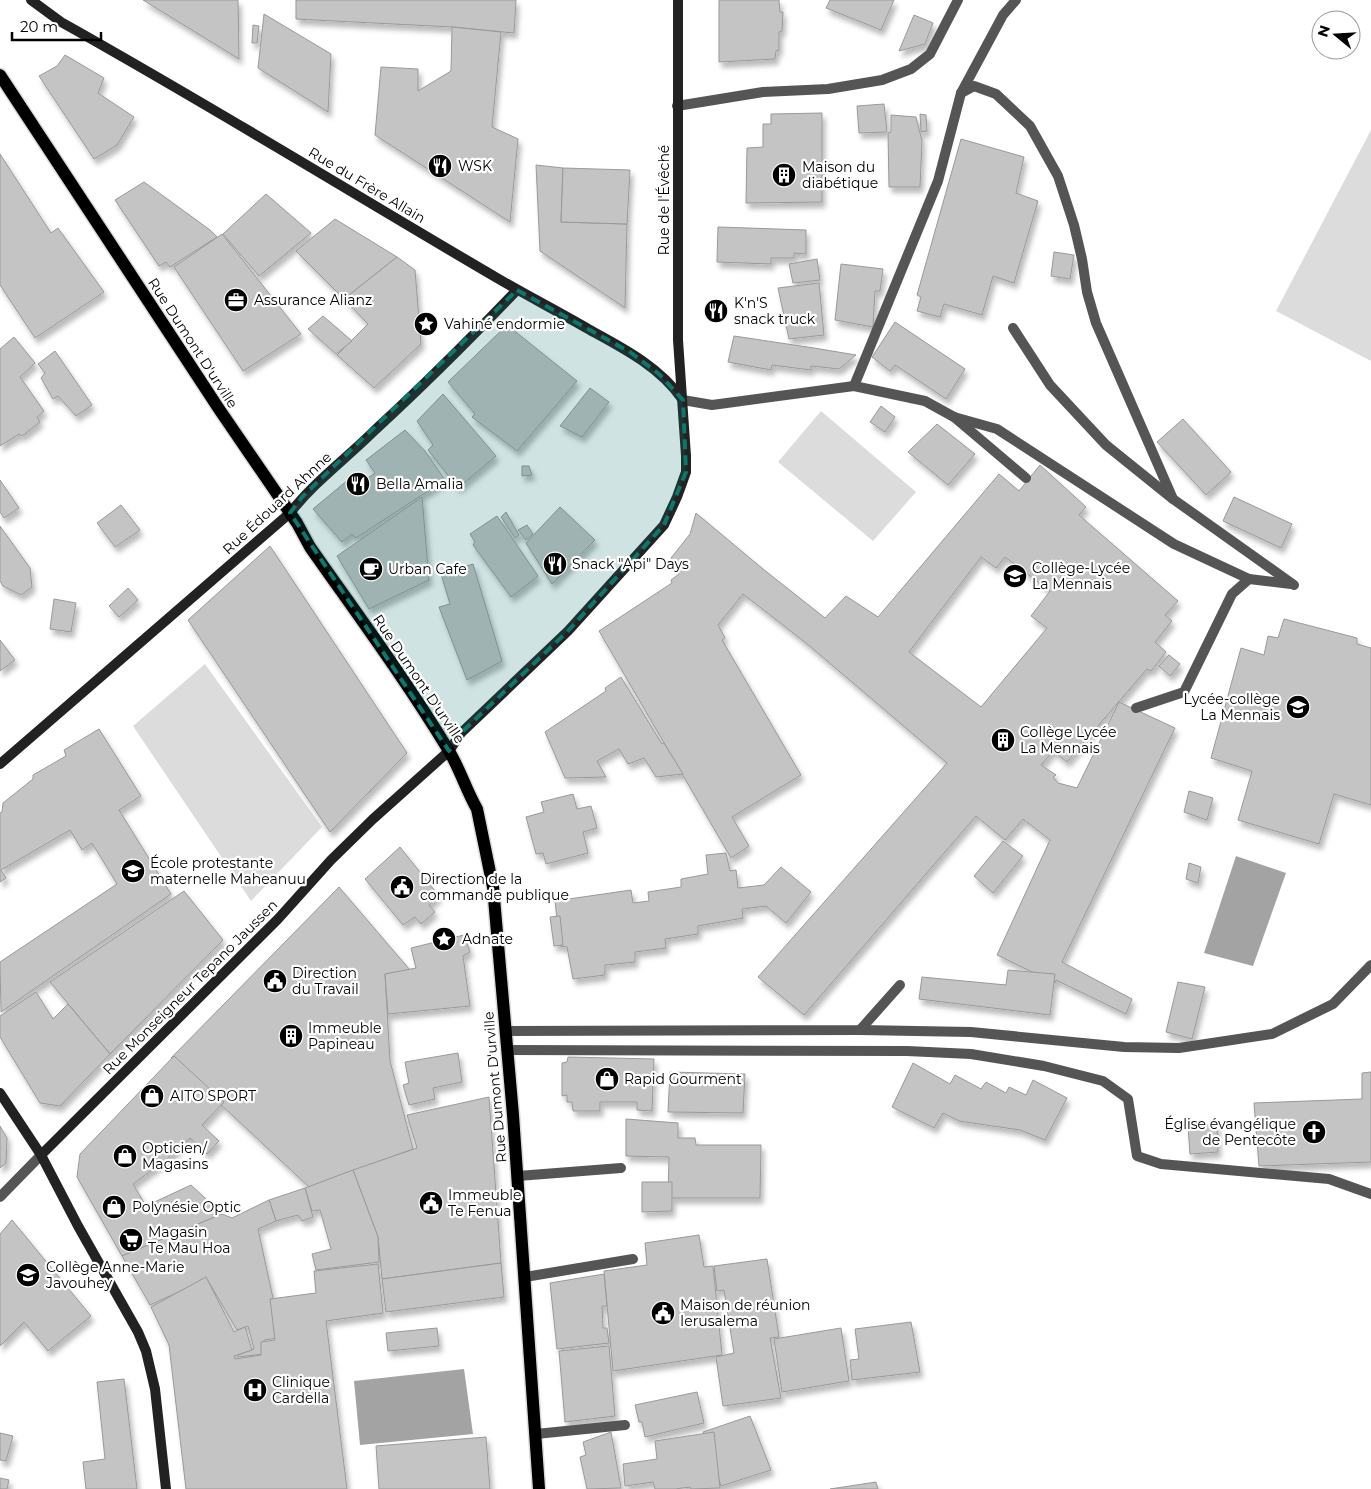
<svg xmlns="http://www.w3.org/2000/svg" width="1371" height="1489" font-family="Montserrat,sans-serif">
<defs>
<filter id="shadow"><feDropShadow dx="3" dy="5.5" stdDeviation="2.5" flood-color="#0004"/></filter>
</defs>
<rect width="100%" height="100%" fill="#fff"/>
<g fill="#dcdcdc">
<polygon points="1371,130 1371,361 1276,311"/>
<polygon points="821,411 916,492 873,541 778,462"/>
<polygon points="205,664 322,827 251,901 133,726"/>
</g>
<g fill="#a3a3a3">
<polygon points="1236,856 1286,873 1253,966 1204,953"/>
<polygon points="464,1369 473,1434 360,1445 354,1381"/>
</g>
<g fill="#c4c4c4" stroke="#999" fill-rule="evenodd" filter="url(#shadow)">
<polygon points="143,0 238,0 239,59"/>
<polygon points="296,0 516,0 514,33 452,27 296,19"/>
<polygon points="719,0 779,0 780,12 783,12 782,31 779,32 779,50 776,51 775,59 719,62"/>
<polygon points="830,0 894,0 881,30 826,8"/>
<polygon points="264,14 331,54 328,112 258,68"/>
<polygon points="914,15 933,23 925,44 899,51"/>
<polygon points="253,25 259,26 257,43 252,43"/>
<polygon points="452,27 501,32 492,127 518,139 510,222 375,135 381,67 418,69 418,91 451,71"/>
<polygon points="65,55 104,78 98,93 134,117 117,145 94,159 39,76 57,66"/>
<polygon points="884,104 887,132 859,133 857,106"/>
<polygon points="822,113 822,202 746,203 747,148 763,147 763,124 771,124 771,114"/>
<polygon points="920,114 926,115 927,131 921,132"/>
<polygon points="891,115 916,117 922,141 920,187 889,187 888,133 891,132"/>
<polygon points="961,139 1024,157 1016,193 1038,201 1014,283 993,276 982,315 944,304 940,317 917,311 921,297 917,295"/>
<polygon points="0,154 51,233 58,228 104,292 35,338 0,285"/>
<polygon points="536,165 563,168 561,222 627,224 625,308 540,251"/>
<polygon points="563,168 630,170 627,224 561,222"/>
<polygon points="144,182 210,230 217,237 170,267 166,262 159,266 115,200"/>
<polygon points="266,194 311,233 259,276 223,234"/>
<polygon points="335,219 397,257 344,299 296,251"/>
<polygon points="718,227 806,230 806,254 794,253 794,258 771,258 771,264 717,262"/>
<polygon points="222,234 301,334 243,371 174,267"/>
<polygon points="1054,252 1074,255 1070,279 1051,276"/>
<polygon points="397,257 415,270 421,344 374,388 337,355 368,324 344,299"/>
<polygon points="817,259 820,280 793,283 789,264"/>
<polygon points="841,264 883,269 880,291 875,291 873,327 835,320"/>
<polygon points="819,283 824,335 789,339 778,288"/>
<polygon points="323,316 352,341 336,354 308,329"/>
<polygon points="895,322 965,369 946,399 895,365 890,371 872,357"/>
<polygon points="507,325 577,381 517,451 472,417 475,414 448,382"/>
<polygon points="734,336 814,348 856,355 839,369 811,366 811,370 772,365 771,370 728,362"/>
<polygon points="14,337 35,363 20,377 44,411 37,417 40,422 22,436 19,434 0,446 0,349"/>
<polygon points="55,351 92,405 76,416 58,396 53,399 41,378 45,373 38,364"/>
<polygon points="590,388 609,402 582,437 560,426"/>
<polygon points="443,394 496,456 458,488 428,450 433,445 417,421"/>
<polygon points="881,406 895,417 885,432 870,422"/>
<polygon points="1183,419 1231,472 1206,495 1157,442"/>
<polygon points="937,424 975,454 948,485 908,452"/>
<polygon points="405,430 425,451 445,480 356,538 352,534 342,542 313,509 355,474 362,482 375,473 366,460"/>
<path d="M1040,465L1086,507L1079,515L1178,601L1165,615L1172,621L1155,642L1166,652L1151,671L1147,669L1067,762L1053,751L1041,765L1056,775L1053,777L1058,783L1077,788L1119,702L1175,728L1062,962L1132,999L1126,1014L1056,980L1055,983L997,955L1050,840L1023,819L1005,840L976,816L804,1015L758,977L947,763L806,643L743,594L718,625L725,638L722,640L801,775L732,817L749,846L731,858L599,631L672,583L671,580L679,574L671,558L690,534L696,513L763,569L825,618L846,596L878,617L999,474L1019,491ZM981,557L996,568L1005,557L1050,591L1031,616L1047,628L981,707L909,652Z"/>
<polygon points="522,466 529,466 532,475 522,476"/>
<polygon points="0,480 19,508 4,518 0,512"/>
<polygon points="422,497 429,580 369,609 337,556"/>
<polygon points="1234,497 1292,524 1281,548 1223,521"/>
<polygon points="121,505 140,530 115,547 97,523"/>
<polygon points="560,507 595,540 552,584 526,543"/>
<polygon points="506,512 519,535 515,538 501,517"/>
<polygon points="497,516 538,576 511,597 473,545 475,542 470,534"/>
<polygon points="527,525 533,534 526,540 518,530"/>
<polygon points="0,526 30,568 32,587 21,595 3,586 0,581"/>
<polygon points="270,546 407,753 330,832 188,620"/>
<polygon points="473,564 502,661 467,680 439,607 450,604 441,574"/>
<polygon points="128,588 138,600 119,617 109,606"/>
<polygon points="54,599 76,603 71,632 50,629"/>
<polygon points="1284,619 1357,638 1357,644 1371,648 1371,805 1334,794 1319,844 1238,820 1252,771 1211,758 1241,648 1264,655 1268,636 1278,638"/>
<polygon points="0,640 15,660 0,671"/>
<polygon points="1169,655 1180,664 1170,676 1159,666"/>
<polygon points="621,677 662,744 664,743 683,774 656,777 644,758 628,764 619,749 597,761 606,777 565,778 545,732 606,691 605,688"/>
<polygon points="99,729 141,796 119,810 171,894 1,1012 0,962 117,884 92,843 82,850 70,830 1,870 6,878 0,882 0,813 2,812 3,803 33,779 33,775 66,756 64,750"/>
<polygon points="1189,791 1213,798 1207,820 1184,812"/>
<polygon points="573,794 577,809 591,806 597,828 583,832 588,853 546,864 543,853 536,854 526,817 544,812 541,802"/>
<polygon points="1003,841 1023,856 993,893 974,876"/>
<polygon points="400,847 439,896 429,905 435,912 421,924 415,917 403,925 365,879"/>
<polygon points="726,853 730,871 736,870 738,888 764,885 781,867 811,892 786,923 766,906 742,909 743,918 698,926 698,934 665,939 666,948 635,952 635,962 605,965 605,975 573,979 567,947 560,946 555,901 631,890 633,903 649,901 648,892 681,887 681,879 708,874 706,855"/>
<polygon points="1189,863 1201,867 1198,883 1186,879"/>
<polygon points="339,887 410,970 385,974 390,1061 413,1149 309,1187 171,1058"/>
<polygon points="184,891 223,940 110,1054 50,982"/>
<polygon points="560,916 563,945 554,946 550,917"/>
<polygon points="464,935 470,952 463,956 470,1006 388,1014 385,974 416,968 411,948"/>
<polygon points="1008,970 1055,974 1050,1015 919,999 922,977 1006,985"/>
<polygon points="1178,982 1205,987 1192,1039 1166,1032"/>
<polygon points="36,992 53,1019 68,1004 110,1054 60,1106 40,1103 0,1037 0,1016"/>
<polygon points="458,1053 462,1082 433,1088 435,1099 409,1105 403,1085 409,1083 405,1062"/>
<polygon points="174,1056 224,1102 202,1125 219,1141 207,1154 190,1138 167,1159 133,1184 146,1206 191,1185 222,1214 122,1256 77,1177 80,1154"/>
<polygon points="568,1057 654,1059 652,1111 637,1110 637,1102 600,1102 600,1111 573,1111 572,1102 567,1102 567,1095 562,1096 562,1063 567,1062"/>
<polygon points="913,1063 950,1084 955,1075 981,1089 986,1082 1006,1093 1009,1087 1026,1095 1033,1080 1067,1098 1045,1140 1020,1130 959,1121 943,1113 934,1128 892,1107"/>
<polygon points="670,1072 745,1074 743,1113 668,1112"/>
<polygon points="1371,1072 1371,1162 1259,1166 1254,1103 1362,1099 1362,1073"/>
<polygon points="489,1097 501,1263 382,1279 378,1237 353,1170 417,1148 407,1115"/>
<polygon points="626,1119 678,1123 678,1138 695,1138 696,1145 761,1145 760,1198 668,1198 669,1157 626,1156"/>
<polygon points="1217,1124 1218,1152 1190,1154 1188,1126"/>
<polygon points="0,1126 7,1138 6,1163 0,1168"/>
<polygon points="353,1170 378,1237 379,1262 316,1270 312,1254 331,1249 320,1210 312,1211 305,1188"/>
<polygon points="642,1182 672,1182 672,1211 642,1212"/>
<polygon points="305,1188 313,1217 302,1221 298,1215 276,1221 269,1200"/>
<polygon points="269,1200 276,1221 258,1229 273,1298 278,1338 264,1340 264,1354 238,1357 238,1355 254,1349 248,1326 237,1330 207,1279 150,1305 122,1256 222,1214 232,1218"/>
<polygon points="12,1220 91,1316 48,1351 24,1322 0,1346 0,1234"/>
<polygon points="699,1235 704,1267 713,1266 722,1355 613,1371 604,1271 647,1265 645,1243"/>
<polygon points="767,1259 779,1337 770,1338 781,1398 723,1406 716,1357 734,1353 724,1290 717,1291 714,1266"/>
<polygon points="501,1263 504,1297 386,1312 382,1279"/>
<polygon points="378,1264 383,1313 326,1321 347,1489 186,1489 169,1345 151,1307 206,1277 234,1332 245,1327 252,1350 234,1356 235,1359 261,1355 261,1342 275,1340 270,1299 316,1293 314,1271"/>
<polygon points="604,1274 607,1306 602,1306 603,1328 607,1328 609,1343 557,1349 550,1283"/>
<polygon points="911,1322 920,1372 852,1380 850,1360 859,1359 855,1329"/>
<polygon points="437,1328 439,1346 388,1351 386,1333"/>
<polygon points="841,1328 849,1381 782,1392 774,1339"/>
<polygon points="609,1346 615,1416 565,1422 559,1351"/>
<polygon points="124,1379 137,1489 86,1489 83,1462 105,1459 97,1382"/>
<polygon points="697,1392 704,1423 645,1437 642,1422 639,1422 635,1405"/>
<polygon points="750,1416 771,1470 721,1486 703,1432"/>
<polygon points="611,1432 621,1488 587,1489 580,1457 586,1455 583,1442"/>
<polygon points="714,1432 720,1488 691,1489 690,1487 675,1489 655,1489 653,1482 625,1486 623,1464 657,1459 655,1441"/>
<polygon points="0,1433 13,1436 6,1461 0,1460"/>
<polygon points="486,1437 490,1489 379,1489 376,1446"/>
<polygon points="0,1478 9,1480 7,1489 0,1489"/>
<polygon points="876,1482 878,1489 830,1489"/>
</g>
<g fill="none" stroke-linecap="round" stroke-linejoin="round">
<g stroke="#dbdbdb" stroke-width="15">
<path id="primary" d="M0,75L219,409L297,523L310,547C357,614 406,680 449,751C460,769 466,790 477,809L493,887L513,1115L539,1489"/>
</g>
<polyline stroke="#555" stroke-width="10" points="961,93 1003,15 1016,0"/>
<g stroke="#555" stroke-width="10">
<polyline points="677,106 763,92 828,89 882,80 911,69 930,54 958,0"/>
<polyline points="1013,328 1050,385 1106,445 1173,499 1294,585"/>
<polyline points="854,386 938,181 961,93 974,86 996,94 1030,126 1058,176 1074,225 1082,259 1087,292 1096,323 1173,499"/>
<polyline points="683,400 712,405 854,386 925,401 954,417 1026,478"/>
<polyline points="954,417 997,429 1174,544 1249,579 1291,584"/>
<polyline points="1136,708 1184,692 1232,594 1249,579"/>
<polyline points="860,1030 971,1032 1124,1047 1179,1048 1272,1034 1333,1004 1371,965"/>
<polyline points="506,1031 860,1030 900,985"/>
<polyline points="508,1050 907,1051 971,1054 1044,1066 1103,1081 1128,1099 1137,1156 1161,1164 1329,1179 1371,1194"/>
<polyline points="518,1176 621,1168"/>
<polyline points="0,1197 41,1155"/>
<polyline points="525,1277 633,1259"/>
<polyline points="536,1434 625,1425"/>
</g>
<g stroke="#222" stroke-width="10">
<path d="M31,0L61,22C208,104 352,193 497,278C528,296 559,312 590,330C623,348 660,367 682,399"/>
<path d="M0,764L290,513C314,482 347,458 375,430C424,385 471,338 517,290"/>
<polyline points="0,1093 41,1155 78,1226 138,1332 146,1351 155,1389 166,1489"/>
<polyline points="41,1155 278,919 331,860 373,819 449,751 461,733 568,631 664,525 677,497 686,472 686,456 678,340 678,0"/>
</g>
<use href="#primary" stroke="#000" stroke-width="12"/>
</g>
<path fill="#0f766e" fill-opacity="0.2" stroke="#0f766e" stroke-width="4" stroke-dasharray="10 6" stroke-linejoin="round" d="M517,290L630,352L659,374L683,400L686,472L664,525L568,631L461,733L449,751L290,513L302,497Z"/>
<defs>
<g id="restaurant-disc" transform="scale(1.25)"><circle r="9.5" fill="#000" stroke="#fff"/><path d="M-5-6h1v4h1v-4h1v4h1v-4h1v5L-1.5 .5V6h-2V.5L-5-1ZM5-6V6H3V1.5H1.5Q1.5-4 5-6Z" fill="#fff"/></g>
<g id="building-disc" transform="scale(1.25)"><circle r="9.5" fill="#000" stroke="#fff"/><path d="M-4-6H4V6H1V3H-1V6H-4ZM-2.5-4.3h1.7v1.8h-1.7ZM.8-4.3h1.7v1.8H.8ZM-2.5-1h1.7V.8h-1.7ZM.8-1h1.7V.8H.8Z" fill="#fff"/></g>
<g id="office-disc" transform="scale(1.25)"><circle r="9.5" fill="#000" stroke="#fff"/><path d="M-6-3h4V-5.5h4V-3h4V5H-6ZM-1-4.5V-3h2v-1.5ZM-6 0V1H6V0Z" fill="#fff"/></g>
<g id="sight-disc" transform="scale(1.25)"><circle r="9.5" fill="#000" stroke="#fff"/><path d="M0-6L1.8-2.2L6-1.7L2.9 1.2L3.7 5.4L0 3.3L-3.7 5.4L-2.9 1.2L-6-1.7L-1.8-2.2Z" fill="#fff"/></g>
<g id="cafe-disc" transform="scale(1.25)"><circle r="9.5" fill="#000" stroke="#fff"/><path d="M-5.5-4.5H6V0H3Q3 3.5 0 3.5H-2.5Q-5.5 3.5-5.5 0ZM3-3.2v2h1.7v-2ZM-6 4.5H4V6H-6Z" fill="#fff"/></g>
<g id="school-disc" transform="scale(1.25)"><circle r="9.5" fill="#000" stroke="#fff"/><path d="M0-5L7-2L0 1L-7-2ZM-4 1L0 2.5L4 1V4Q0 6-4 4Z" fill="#fff"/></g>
<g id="civic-disc" transform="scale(1.25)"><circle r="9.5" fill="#000" stroke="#fff"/><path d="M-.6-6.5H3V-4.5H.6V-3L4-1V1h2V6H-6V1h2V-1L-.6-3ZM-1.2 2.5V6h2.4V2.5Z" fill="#fff"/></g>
<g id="shop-disc" transform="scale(1.25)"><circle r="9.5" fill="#000" stroke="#fff"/><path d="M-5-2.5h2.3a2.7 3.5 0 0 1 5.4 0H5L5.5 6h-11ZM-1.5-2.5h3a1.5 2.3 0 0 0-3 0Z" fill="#fff"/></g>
<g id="church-disc" transform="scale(1.25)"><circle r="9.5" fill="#000" stroke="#fff"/><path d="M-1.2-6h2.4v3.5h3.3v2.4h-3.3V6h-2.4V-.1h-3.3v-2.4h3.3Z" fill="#fff"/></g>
<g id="supermarket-disc" transform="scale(1.25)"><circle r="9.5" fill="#000" stroke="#fff"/><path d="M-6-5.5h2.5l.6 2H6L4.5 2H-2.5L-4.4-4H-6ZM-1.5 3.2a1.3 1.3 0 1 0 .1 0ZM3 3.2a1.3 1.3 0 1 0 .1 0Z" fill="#fff"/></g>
<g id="hospital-disc" transform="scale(1.25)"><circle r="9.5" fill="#000" stroke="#fff"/><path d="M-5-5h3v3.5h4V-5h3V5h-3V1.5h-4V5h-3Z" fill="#fff"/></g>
</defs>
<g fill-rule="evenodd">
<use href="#restaurant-disc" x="440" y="166"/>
<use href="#building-disc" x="784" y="175"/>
<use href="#office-disc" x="236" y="300"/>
<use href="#restaurant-disc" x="716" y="311"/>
<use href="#sight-disc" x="426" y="324"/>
<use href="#restaurant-disc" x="358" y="484"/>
<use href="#restaurant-disc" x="555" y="564"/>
<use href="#cafe-disc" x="371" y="569"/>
<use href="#school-disc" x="1015" y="576"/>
<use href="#school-disc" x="1298" y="707"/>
<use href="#building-disc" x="1003" y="740"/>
<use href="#school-disc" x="133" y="871"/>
<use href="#civic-disc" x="402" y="887"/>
<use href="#sight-disc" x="444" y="939"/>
<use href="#civic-disc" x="275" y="981"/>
<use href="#building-disc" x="291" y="1036"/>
<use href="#shop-disc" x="607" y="1079"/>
<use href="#shop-disc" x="152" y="1096"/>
<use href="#church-disc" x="1314" y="1132"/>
<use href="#shop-disc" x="125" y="1156"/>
<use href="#civic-disc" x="431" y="1203"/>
<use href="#shop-disc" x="114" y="1207"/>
<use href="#supermarket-disc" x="131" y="1240"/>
<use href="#school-disc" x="28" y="1275"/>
<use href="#civic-disc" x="663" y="1313"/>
<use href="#hospital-disc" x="255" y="1390"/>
</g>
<g text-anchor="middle" stroke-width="4.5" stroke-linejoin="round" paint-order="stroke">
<g font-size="14" fill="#000" stroke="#fff" text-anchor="start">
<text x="458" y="171">WSK</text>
<text x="802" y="172">Maison du<tspan x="802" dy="16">diabétique</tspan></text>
<text x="254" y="305">Assurance Alianz</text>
<text x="734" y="308">K'n'S<tspan x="734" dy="16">snack truck</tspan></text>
<text x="444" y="329">Vahiné endormie</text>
<text x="376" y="489">Bella Amalia</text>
<text x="572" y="569">Snack "Api" Days</text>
<text x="1032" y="573">Collège-Lycée<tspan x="1032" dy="16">La Mennais</tspan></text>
<text x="388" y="574">Urban Cafe</text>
<text x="1280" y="704" text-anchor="end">Lycée-collège<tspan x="1280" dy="16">La Mennais</tspan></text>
<text x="1020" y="737">Collège Lycée<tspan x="1020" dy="16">La Mennais</tspan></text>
<text x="150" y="868">École protestante<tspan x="150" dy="16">maternelle Maheanuu</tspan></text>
<text x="420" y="884">Direction de la<tspan x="420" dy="16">commande publique</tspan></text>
<text x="462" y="944">Adnate</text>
<text x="292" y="978">Direction<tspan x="292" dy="16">du Travail</tspan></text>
<text x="308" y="1033">Immeuble<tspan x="308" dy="16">Papineau</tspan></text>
<text x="624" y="1084">Rapid Gourment</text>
<text x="170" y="1101">AITO SPORT</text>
<text x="1296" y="1129" text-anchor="end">Église évangélique<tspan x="1296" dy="16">de Pentecôte</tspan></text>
<text x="142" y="1153">Opticien/<tspan x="142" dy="16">Magasins</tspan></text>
<text x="448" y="1200">Immeuble<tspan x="448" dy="16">Te Fenua</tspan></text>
<text x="132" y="1212">Polynésie Optic</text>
<text x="148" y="1237">Magasin<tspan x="148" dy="16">Te Mau Hoa</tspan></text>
<text x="46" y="1272">Collège Anne-Marie<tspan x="46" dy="16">Javouhey</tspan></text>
<text x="680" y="1310">Maison de réunion<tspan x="680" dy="16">Ierusalema</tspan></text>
<text x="272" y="1387">Clinique<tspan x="272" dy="16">Cardella</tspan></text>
</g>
<g font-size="14" fill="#000" stroke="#fff">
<text transform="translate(367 185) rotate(31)" y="5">Rue du Frère Allain</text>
<text transform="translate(664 200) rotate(-90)" y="5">Rue de l'Évêché</text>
<text transform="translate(193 343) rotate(57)" y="5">Rue Dumont D'urville</text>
<text transform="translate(277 503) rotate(-43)" y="5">Rue Édouard Ahnne</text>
<text transform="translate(419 679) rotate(56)" y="5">Rue Dumont D'urville</text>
<text transform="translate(190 987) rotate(-45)" y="5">Rue Monseigneur Tepano Jaussen</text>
<text transform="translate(495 1087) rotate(-95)" y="5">Rue Dumont D'urville</text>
</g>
</g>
<g transform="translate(1336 35) rotate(288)"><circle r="24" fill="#ffffff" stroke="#999999"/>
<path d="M0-4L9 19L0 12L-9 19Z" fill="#000000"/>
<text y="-8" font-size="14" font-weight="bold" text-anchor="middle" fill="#000000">N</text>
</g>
<path d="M12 32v8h89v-8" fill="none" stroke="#000000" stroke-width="2.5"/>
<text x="20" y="32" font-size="15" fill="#000000" stroke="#ffffff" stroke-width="4" paint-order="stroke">20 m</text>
</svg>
